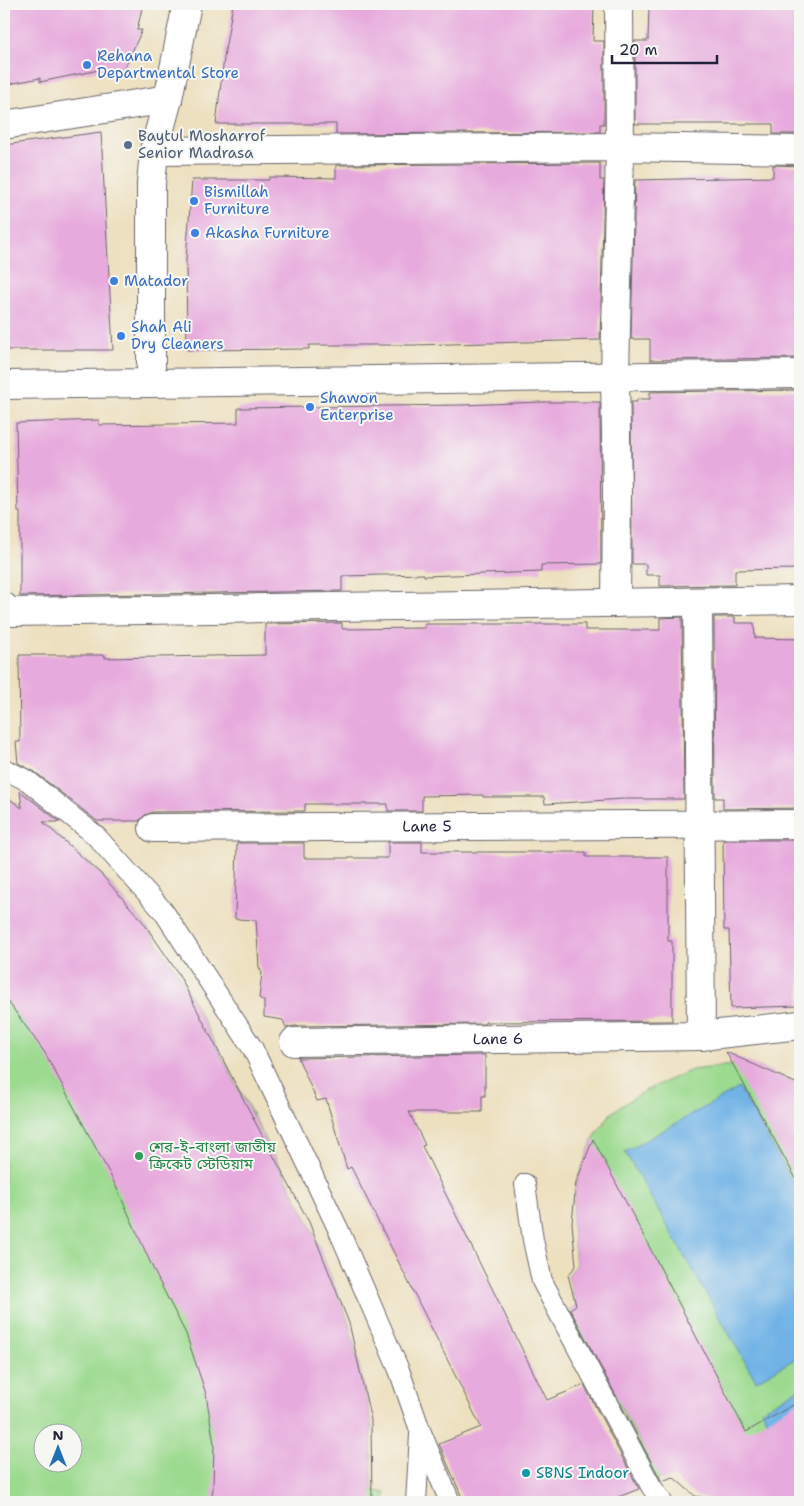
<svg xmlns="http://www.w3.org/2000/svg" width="804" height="1506" font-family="'Shantell Sans','Noto Sans Bengali',sans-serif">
<rect width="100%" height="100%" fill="#f6f6f2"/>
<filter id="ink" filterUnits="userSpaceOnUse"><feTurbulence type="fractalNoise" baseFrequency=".02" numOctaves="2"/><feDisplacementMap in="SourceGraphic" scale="10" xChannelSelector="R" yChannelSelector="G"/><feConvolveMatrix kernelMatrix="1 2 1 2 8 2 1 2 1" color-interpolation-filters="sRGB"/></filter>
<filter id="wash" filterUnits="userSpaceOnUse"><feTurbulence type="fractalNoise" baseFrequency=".0096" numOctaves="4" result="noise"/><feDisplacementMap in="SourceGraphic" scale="20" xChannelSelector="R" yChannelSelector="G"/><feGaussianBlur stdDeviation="1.12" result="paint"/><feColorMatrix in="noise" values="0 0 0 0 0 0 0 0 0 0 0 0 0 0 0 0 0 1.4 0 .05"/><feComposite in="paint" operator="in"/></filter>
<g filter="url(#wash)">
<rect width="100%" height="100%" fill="#ede0bf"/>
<g fill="#9cda8f" stroke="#5f7e65" fill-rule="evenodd">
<path d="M4,795L50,828L101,874L143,922L178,973L309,1222L349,1323L371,1420L372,1490L386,1493L384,1502H4ZM42,1434H72V1464H42Z"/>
<polygon points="733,1065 759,1067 800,1085 800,1502 721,1502 671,1473 654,1482 635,1448 641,1445 588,1349 563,1316 576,1305 568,1275 576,1266 572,1223 576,1183 593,1139 611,1113 644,1091 692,1070"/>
</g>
<g fill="#71b3e6" stroke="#4a6a90">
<polygon points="739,1088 800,1194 800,1356 756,1381 625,1152"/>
<polygon points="800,1388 800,1477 762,1410"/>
</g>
<g id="blocks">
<g fill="#e7aadd">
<polygon points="4,4 143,4 137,30 142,30 122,74 112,71 100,73 99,70 40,82 40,78 4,85"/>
<polygon points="233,4 594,4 593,41 604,41 604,124 600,124 600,132 336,134 336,124 216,124 225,50"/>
<polygon points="649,4 800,4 800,134 773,134 773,124 635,124 635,41 648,41"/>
<polygon points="101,132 113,350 4,350 4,145"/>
<polygon points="600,163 600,180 604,180 600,340 413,345 309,345 309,349 187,350 186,260 192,180 269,180 269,177 336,178 336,165"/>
<polygon points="773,165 800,166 800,358 650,360 650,339 631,339 635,180 773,177"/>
<polygon points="800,390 800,569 735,570 735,585 660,586 660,575 646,575 646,564 632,564 631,402 637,402 637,399 650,399 650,392"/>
<polygon points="542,402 600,402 601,564 541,565 541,572 424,576 424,574 342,576 342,591 20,596 20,512 18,512 16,423 99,420 99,425 238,423 238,408 462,405"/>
<polygon points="682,617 684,799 623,799 545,804 544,797 483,797 483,795 422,796 422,811 388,811 388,804 305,804 305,811 153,812 145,815 139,821 97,821 35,772 18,763 16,742 20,742 19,655 105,655 105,658 265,655 265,624 342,623 342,628 343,629 425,628 425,624 585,624 585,630 660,630 660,618"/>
<polygon points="714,617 735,617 735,623 754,623 755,638 800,639 800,808 723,809 723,798 715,798"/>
<polygon points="20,791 60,822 43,822 101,874 143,922 178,973 264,1139 264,1138 309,1222 349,1323 371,1420 372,1502 211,1502 213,1488 214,1444 206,1394 186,1334 156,1275 114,1182 45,1053 4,996 4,795 22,808"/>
<polygon points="723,840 800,840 800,1006 731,1008 729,930 724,930"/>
<polygon points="388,842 422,842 422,852 586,852 586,857 668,857 668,941 672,941 672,1021 485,1022 485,1024 294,1026 286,1028 283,1020 264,1017 264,1001 259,998 262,973 259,967 256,920 235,919 237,843 304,843 304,858 388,858"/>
<polygon points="726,1052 800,1085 800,1186"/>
<polygon points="485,1055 485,1096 482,1096 482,1112 409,1112 425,1145 422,1146 547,1400 584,1385 639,1489 605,1502 464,1502 439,1444 481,1427 351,1167 347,1169 326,1099 317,1101 298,1058"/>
<polygon points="593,1139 746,1432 800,1401 800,1502 717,1502 711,1499 695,1496 673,1477 662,1481 661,1480 570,1309 576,1305 568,1275 576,1266 572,1223 576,1183"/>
</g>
</g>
</g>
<g filter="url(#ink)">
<use href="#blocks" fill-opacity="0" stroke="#696469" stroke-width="1"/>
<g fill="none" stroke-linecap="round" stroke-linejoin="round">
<g stroke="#696469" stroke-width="22">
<g id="service">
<polyline points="4,769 28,781 95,835 164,912 253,1049 340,1233 399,1370 420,1430 450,1502"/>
<polyline points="525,1184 533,1240 542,1281 651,1486 662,1502"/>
<polyline points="416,1502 420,1435"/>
</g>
</g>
<g stroke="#696469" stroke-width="30">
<g id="minor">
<polyline points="4,125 168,99"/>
<polyline points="154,151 620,147 800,150"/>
<polyline points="151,383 151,184 154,151 168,99 187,4"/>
<polyline points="4,385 800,374"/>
<polyline points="698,602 701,1036"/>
<polyline points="616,603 617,491 615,377 620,147 619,4"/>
<polyline points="4,607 8,612 800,600"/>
<path id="s1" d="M153,828L800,824"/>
<path id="s2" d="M294,1042L701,1036L800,1025"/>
</g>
</g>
<use href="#service" stroke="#fff" stroke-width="20"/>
<use href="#minor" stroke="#fff" stroke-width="28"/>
</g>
</g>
<g fill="#3f7fe0" stroke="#f6f6f2" stroke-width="2">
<circle cx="87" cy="65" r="5"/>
<circle cx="194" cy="201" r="5"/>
<circle cx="195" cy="233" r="5"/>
<circle cx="114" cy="281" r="5"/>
<circle cx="121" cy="336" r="5"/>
<circle cx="310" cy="407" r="5"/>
</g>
<circle fill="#5c6f8a" stroke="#f6f6f2" stroke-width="2" cx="128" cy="145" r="5"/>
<circle fill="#2e9e5b" stroke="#f6f6f2" stroke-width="2" cx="139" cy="1156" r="5"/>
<circle fill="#0f9aa8" stroke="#f6f6f2" stroke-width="2" cx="526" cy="1473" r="5"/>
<g text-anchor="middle" stroke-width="4" stroke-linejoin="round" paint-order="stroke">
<g font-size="15" fill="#366cbe" stroke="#f6f6f2" text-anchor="start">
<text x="97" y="61">Rehana<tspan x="97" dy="17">Departmental Store</tspan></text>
<text x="204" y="197">Bismillah<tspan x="204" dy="17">Furniture</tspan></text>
<text x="205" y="238">Akasha Furniture</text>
<text x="124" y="286">Matador</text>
<text x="131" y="332">Shah Ali<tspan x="131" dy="17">Dry Cleaners</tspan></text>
<text x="320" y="403">Shawon<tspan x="320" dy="17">Enterprise</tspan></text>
</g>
<g font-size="15" fill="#4e5e75" stroke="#f6f6f2" text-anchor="start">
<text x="138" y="141">Baytul Mosharrof<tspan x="138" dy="17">Senior Madrasa</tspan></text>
</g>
<g font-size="15" fill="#22223b" stroke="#f6f6f2">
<text dy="5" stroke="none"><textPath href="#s1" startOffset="274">Lane 5</textPath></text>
<text dy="5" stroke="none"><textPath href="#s2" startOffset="204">Lane 6</textPath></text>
</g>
<g font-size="15" fill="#27864d" stroke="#f6f6f2" text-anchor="start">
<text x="149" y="1152">শের-ই-বাংলা জাতীয়<tspan x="149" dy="17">ক্রিকেট স্টেডিয়াম</tspan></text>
</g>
<g font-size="15" fill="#0d838f" stroke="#f6f6f2" text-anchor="start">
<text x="536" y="1478">SBNS Indoor</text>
</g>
</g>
<rect width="804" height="1506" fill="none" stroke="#f6f6f2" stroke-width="20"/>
<g transform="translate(58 1448)"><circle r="24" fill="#f6f6f2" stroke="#a1a1a9"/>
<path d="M0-4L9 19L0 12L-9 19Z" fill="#1f6fb2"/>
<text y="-8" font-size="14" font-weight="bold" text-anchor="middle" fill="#22223b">N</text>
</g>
<path d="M612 55v8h105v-8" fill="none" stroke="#22223b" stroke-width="2.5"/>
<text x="619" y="55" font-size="15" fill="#22223b" stroke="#f6f6f2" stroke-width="4" paint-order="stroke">20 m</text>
</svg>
